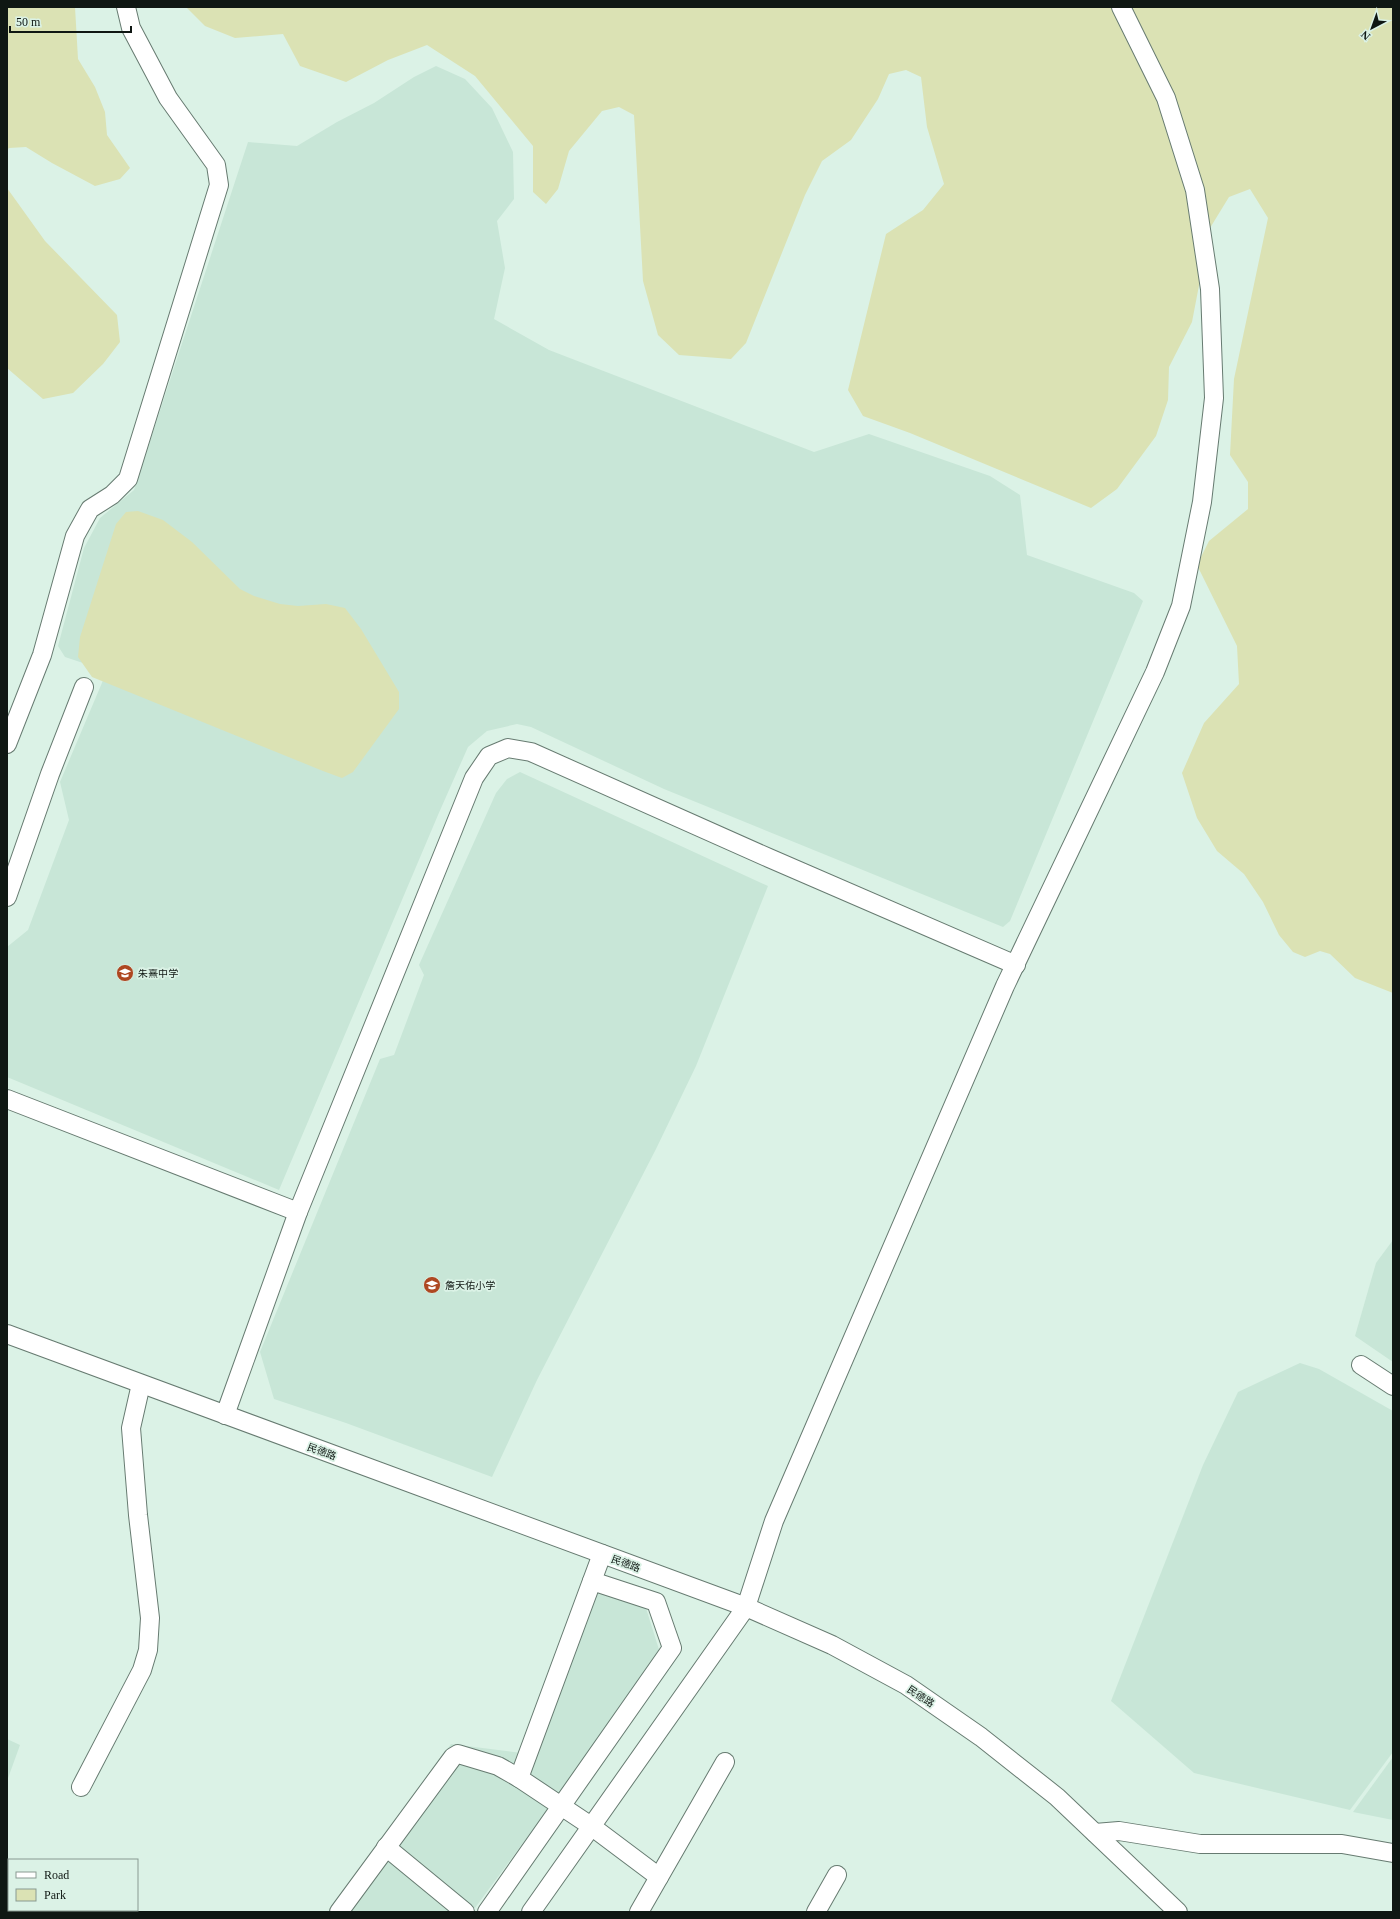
<svg xmlns="http://www.w3.org/2000/svg" width="1400" height="1919" font-family="'Times New Roman','Noto Sans SC',serif">
<rect width="100%" height="100%" fill="#dbf2e6"/>
<g fill="#c8e6d7">
<polygon points="436,66 465,79 492,108 513,152 514,199 497,221 505,268 494,319 549,350 814,452 869,434 990,476 1020,495 1027,555 1134,593 1143,601 1010,921 1003,927 664,789 531,727 517,724 487,731 468,747 438,815 279,1190 7,1077 7,947 28,930 69,820 60,782 107,671 65,657 58,646 84,548 100,518 134,490 248,142 297,146 337,122 374,103 414,77"/>
<polygon points="520,772 768,886 696,1066 656,1149 537,1380 492,1477 346,1423 274,1399 260,1352 380,1059 394,1055 424,975 419,965 496,793 507,779"/>
<polygon points="1393,1240 1393,1362 1355,1336 1376,1263"/>
<polygon points="1300,1363 1319,1369 1393,1411 1393,1752 1350,1810 1194,1773 1111,1701 1203,1465 1238,1392"/>
<polygon points="594,1591 645,1605 661,1656 472,1912 328,1912 451,1744 537,1755"/>
<polygon points="7,1739 20,1745 7,1781"/>
<polygon points="1393,1757 1393,1820 1353,1812"/>
</g>
<g fill="#dbe2b4">
<polygon points="7,7 75,7 78,59 95,87 105,112 107,135 130,168 120,179 95,186 52,163 26,147 9,148 7,150"/>
<polygon points="186,7 1393,7 1393,993 1355,978 1330,954 1320,951 1305,957 1293,952 1279,935 1263,902 1244,874 1217,851 1197,818 1182,773 1204,723 1239,684 1237,646 1197,565 1209,541 1248,509 1248,482 1230,455 1234,379 1268,218 1250,189 1229,197 1210,228 1192,322 1169,367 1168,400 1156,436 1117,489 1091,508 910,433 863,416 848,390 886,234 923,210 944,184 927,127 921,77 906,70 889,74 878,99 851,140 822,161 805,195 746,343 731,359 679,355 658,335 643,281 634,115 619,107 602,111 569,151 558,189 546,204 533,192 533,146 475,76 427,45 388,60 346,82 300,66 283,34 235,38 205,26"/>
<polygon points="7,188 45,241 117,315 120,342 103,364 73,393 43,399 7,368"/>
<polygon points="138,511 163,520 192,542 240,589 254,596 280,604 298,606 326,604 345,608 361,629 399,692 399,709 353,772 342,778 323,771 92,677 78,657 80,637 116,524 126,512"/>
</g>
<g fill="none" stroke-linecap="round" stroke-linejoin="round">
<g stroke="#677b71" stroke-width="20">
<g id="minor">
<polyline points="7,744 42,655 75,536 90,509 112,495 128,479 219,185 216,165 168,98 131,28 126,7"/>
<polyline points="7,897 50,774 84,687"/>
<polyline points="7,1099 298,1212"/>
<polyline points="7,1334 746,1607 832,1645 906,1685 981,1737 1057,1797 1178,1912"/>
<polyline points="1361,1365 1393,1386"/>
<polyline points="225,1415 298,1212 474,778 489,756 508,748 531,752 769,858 1016,965"/>
<polyline points="519,1778 602,1554"/>
<polyline points="81,1787 142,1670 148,1650 150,1618 138,1515 131,1428 141,1384"/>
<polyline points="1095,1833 1119,1831 1200,1844 1342,1844 1393,1853"/>
<polyline points="386,1847 465,1912"/>
<polyline points="339,1912 453,1757 458,1754 498,1766 519,1778 591,1826 659,1877"/>
<polyline points="487,1912 672,1648 656,1602 592,1581"/>
<polyline points="531,1912 746,1607 774,1521 1005,986 1155,672 1181,606 1202,502 1214,398 1210,289 1195,190 1166,98 1121,7"/>
<polyline points="639,1912 725,1762"/>
<polyline points="816,1912 837,1875"/>
</g>
</g>
<use href="#minor" stroke="#fff" stroke-width="18"/>
</g>
<defs>
<g id="school-disc" transform="scale(0.9)"><circle r="9.5" fill="#ae4721" stroke="#dbf2e6"/><path d="M0-5L7-2L0 1L-7-2ZM-4 1L0 2.5L4 1V4Q0 6-4 4Z" fill="#fff"/></g>
</defs>
<g fill-rule="evenodd">
<use href="#school-disc" x="125" y="973"/>
<use href="#school-disc" x="432" y="1285"/>
</g>
<g text-anchor="middle" stroke-width="3.5" stroke-linejoin="round" paint-order="stroke">
<g font-size="10" fill="#0f1713" stroke="#dbf2e6" text-anchor="start">
<text x="138" y="977">朱熹中学</text>
<text x="445" y="1289">詹天佑小学</text>
</g>
<g font-size="10" fill="#0f1713" stroke="#dbf2e6">
<text transform="translate(322 1451) rotate(20)" y="4">民德路</text>
<text transform="translate(626 1563) rotate(20)" y="4">民德路</text>
<text transform="translate(921 1696) rotate(34)" y="4">民德路</text>
</g>
</g>
<rect width="1400" height="1919" fill="none" stroke="#0f1713" stroke-width="16"/>
<rect x="8" y="1859" width="130" height="52" fill="#dbf2e6" stroke="#899a92"/>
<rect x="16" y="1872" width="20" height="6" fill="#ffffff" stroke="#899a92"/>
<text x="44" y="1879" font-size="12" fill="#0f1713">Road</text>
<rect x="16" y="1889" width="20" height="12" fill="#dbe2b4" stroke="#899a92"/>
<text x="44" y="1899" font-size="12" fill="#0f1713">Park</text>
<g transform="translate(1372 28) rotate(221)" stroke="#dbf2e6" stroke-width="3" paint-order="stroke">
<path d="M0-3L7 15L0 10L-7 15Z" fill="#0f1713"/>
<text y="-6" font-size="11" font-weight="bold" text-anchor="middle" fill="#0f1713">N</text>
</g>
<path d="M10 26v6h121v-6" fill="none" stroke="#0f1713" stroke-width="2"/>
<text x="16" y="26" font-size="12" fill="#0f1713" stroke="#dbf2e6" stroke-width="3" paint-order="stroke">50 m</text>
</svg>
